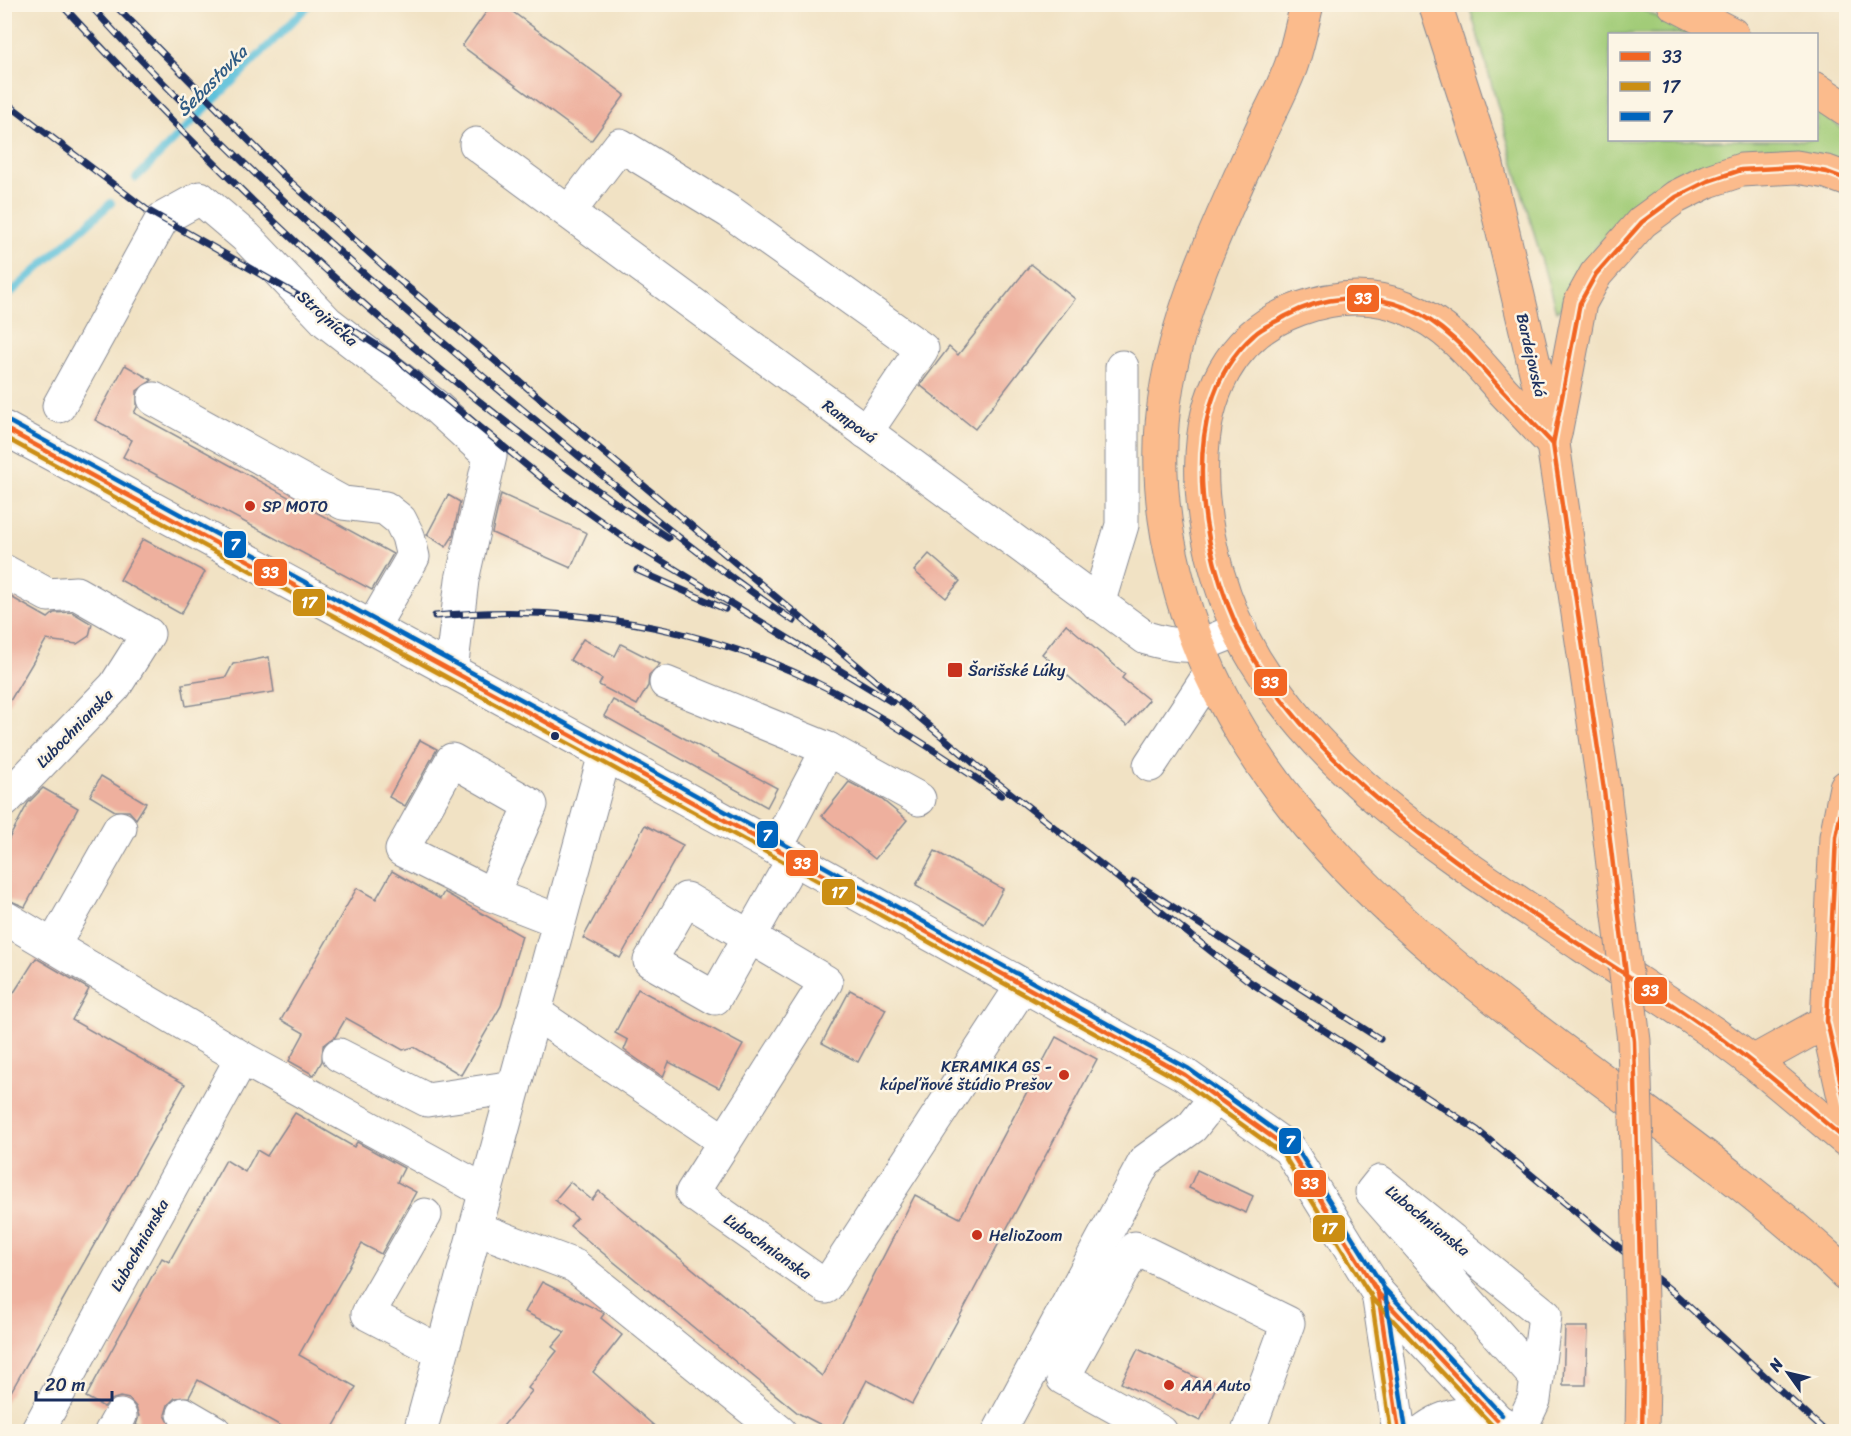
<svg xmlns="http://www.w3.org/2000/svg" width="1851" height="1436" font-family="Sriracha,sans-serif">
<rect width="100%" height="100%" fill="#fcf5e5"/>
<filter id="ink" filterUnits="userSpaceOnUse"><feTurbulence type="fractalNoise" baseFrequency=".0167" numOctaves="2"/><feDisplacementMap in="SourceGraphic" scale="12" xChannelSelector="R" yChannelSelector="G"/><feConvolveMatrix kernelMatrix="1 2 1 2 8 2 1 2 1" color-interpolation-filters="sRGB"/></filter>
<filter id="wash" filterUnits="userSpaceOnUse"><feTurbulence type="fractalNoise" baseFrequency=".008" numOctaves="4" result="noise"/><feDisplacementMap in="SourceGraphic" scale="24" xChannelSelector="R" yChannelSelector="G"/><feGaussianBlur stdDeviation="1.35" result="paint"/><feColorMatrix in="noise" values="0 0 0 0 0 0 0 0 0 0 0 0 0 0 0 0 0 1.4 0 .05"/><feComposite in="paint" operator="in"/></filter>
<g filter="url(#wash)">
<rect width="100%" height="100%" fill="#f1e2c4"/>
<path fill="#a2cc78" stroke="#5e7e6b" stroke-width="1.5" d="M1469,5H1634L1691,34H1610V140H1816L1817,109L1846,132V166C1814,155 1782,148 1748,153C1676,163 1581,241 1560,310L1556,311Z"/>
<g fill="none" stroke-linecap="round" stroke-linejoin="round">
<g stroke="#5dc1db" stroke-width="8">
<polyline points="136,178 310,4"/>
<polyline points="4,299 111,203"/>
</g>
</g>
<g id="blocks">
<g fill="#eeb09e">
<polygon points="492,4 502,4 625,95 591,141 462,46"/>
<polygon points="1031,264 1075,299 975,429 920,385 949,347 958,355"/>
<polygon points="125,365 152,380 137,391 137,407 134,413 393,554 372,590 123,457 132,440 95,420"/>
<polygon points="501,494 587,533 571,568 492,533"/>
<polygon points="448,495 460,502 453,536 446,547 427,535"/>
<polygon points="143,539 205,572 181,614 120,580"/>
<polygon points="929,554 960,581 946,598 914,571"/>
<polygon points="4,593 48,618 54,613 72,612 92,624 89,636 77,644 46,640 4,711"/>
<polygon points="1066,624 1125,674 1122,678 1149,700 1127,726 1042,654"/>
<polygon points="583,639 615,656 621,644 660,664 649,675 648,686 637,705 599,685 602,679 570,660"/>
<polygon points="269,657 274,692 186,706 182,684 226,677 233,664"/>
<polygon points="613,700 777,788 767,807 604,716"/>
<polygon points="420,740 437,749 405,806 389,797"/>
<polygon points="101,776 146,803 136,819 129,811 115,811 90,796"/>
<polygon points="849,782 881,799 907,820 875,859 822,816"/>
<polygon points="43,788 78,808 25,907 4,898 4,848 28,803"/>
<polygon points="645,825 683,845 620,958 583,938"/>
<polygon points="935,851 1003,889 984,924 916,885"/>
<polygon points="392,871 440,899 444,892 522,936 501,1006 461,1075 414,1047 403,1050 346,1018 335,1037 323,1046 322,1061 314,1075 289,1061 304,1033 281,1020 357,888 376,899"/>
<polygon points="36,958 89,989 72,1020 185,1084 4,1404 4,1008"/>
<polygon points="638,989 743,1045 719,1088 669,1062 663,1077 624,1050 628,1040 615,1033"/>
<polygon points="850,990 886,1009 858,1062 822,1043"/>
<polygon points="1056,1037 1097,1059 967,1303 912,1404 867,1380 840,1431 833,1431 798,1413 570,1226 577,1218 555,1200 570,1182 592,1200 599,1191 822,1376 915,1195 960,1218"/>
<polygon points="295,1113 354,1147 357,1142 404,1168 397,1182 416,1192 381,1254 362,1244 299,1355 356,1387 331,1431 290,1431 198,1380 189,1397 175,1398 168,1405 165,1415 172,1428 170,1431 149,1431 136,1425 139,1416 136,1407 129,1399 120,1397 111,1400 104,1407 86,1397 162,1258 169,1262 226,1160 245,1172 257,1150 267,1156"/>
<polygon points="1197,1170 1253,1196 1246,1213 1189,1188"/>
<polygon points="542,1282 602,1312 604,1314 601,1318 622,1335 593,1372 660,1431 499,1431 532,1391 528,1388 557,1351 552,1347 565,1332 525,1312"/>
<polygon points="1565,1327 1588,1327 1586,1385 1563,1385"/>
<polygon points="1138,1349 1216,1387 1200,1421 1121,1383"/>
</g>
</g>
</g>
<g filter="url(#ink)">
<use href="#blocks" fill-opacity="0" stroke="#868891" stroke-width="1.5"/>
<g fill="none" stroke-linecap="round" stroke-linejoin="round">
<g stroke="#868891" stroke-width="35">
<g id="minor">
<path d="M476,144L1146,638C1190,651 1200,646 1240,629"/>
<polyline points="569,212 620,145 730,212 922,349 866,432"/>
<polyline points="154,399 343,503 385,508 400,520 408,536 413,557 372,628"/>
<polyline points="59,406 162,219 200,198 246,237 327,322 433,404 490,456 462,580 451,671"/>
<polyline points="4,428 605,754 1185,1075 1289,1149 1378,1293 1497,1420"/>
<polyline points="4,571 48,595 76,593 148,634 115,686 4,801"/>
<polyline points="1098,604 1122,525 1122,367"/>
<polyline points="666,683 828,749 776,848"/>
<polyline points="828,749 919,799"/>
<polyline points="1150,765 1210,674"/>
<polyline points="794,858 715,998 650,961 686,899 826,982 692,1193 826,1287 1023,985"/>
<polyline points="492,895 531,805 452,760 402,850 492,895 559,921"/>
<polyline points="4,917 242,1058 485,1191"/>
<polyline points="53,946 120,828"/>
<polyline points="534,1012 724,1141"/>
<polyline points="339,1055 427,1100 514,1087"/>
<polyline points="425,1215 368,1314 441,1352"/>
<polyline points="475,1228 575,1266 780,1432"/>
<polyline points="1378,1293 1399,1432"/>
<polyline points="184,1414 215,1432"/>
<polyline points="37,1432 242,1058"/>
<polyline points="111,1432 120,1416"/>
<polyline points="420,1432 605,754"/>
<polyline points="999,1432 1145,1161 1192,1127 1216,1097"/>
<polyline points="1161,1432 1063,1378 1135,1248 1288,1323 1248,1432"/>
<path d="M1422,1432C1445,1413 1476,1408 1502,1423"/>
<polyline points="1519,1432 1534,1400 1545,1315 1380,1182 1372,1192 1537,1379"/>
</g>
</g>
<g stroke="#868891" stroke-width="35">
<g id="major">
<path d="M1307,4C1302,25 1298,46 1291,66C1283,88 1271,110 1261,131C1224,213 1183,296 1167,385C1156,448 1160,512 1176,574C1256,905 1619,1058 1846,1274"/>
<polyline points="1435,4 1487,165 1553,444 1604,790"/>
<polyline points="1674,4 1732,34"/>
<polyline points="1816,89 1846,109"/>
<polyline points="1555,434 1580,303 1596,274 1642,222 1676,197 1708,181 1741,170 1796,167 1827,172 1846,179"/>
<path d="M1553,444C1536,426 1519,408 1502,390C1474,358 1448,325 1407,308C1371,293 1335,296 1299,309C1158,359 1195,561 1255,660C1335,789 1462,863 1583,946C1640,985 1701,1021 1755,1064C1786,1088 1816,1115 1846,1140"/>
<polyline points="1846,787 1836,837 1827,1021 1846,1106"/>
<polyline points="1753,1062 1827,1021"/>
</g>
</g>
<use href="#minor" stroke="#fff" stroke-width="33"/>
<use href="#major" stroke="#fbbb8c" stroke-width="33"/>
<g stroke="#1b2f5e" stroke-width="7">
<g id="rail">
<path d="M61,4C244,202 442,391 668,538"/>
<path d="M89,4C226,155 377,289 534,419C619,489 702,560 794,621"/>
<polyline points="114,4 283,175 398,279 989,776 1250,982 1477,1130 1674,1293 1826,1432"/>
<polyline points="4,101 147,210 306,300 392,355 554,488 629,541 807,650"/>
<polyline points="637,570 725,609"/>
<path d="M435,616C569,603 706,626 827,688C888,719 945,757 1001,795"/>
<polyline points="800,646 892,702"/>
<polyline points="1134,882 1380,1039"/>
</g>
</g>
<use href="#rail" stroke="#fcf5e5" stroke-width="4.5" stroke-dasharray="14" stroke-linecap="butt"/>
<g stroke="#868891" stroke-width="35" stroke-linecap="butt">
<polyline id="major-bridge" points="1604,790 1634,1041 1643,1376 1642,1432"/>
</g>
<use href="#major-bridge" stroke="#fbbb8c" stroke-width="33"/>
<g stroke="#fcf5e5" stroke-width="9">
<g id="bus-1">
<polyline points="4,428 605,754 1185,1075 1289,1149 1378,1293 1497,1420"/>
<path d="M1553,444C1536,426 1519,408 1502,390C1474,359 1447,325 1407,308C1368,292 1322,296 1286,316C1276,322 1262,327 1254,335C1168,410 1203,575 1255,661C1348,812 1544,918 1689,1016C1744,1053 1795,1097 1846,1140"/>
<polyline points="1846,787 1836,837 1827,1021 1846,1106"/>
<polyline points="1373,1284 1378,1293 1399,1432"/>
<polyline points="1642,1432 1643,1376 1634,1041 1604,790 1553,444 1580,303 1596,274 1642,222 1676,197 1708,181 1741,170 1796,167 1827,172 1846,179"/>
</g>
</g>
<g stroke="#fcf5e5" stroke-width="9">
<g id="bus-2">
<polyline points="4,437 601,761 1181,1081 1283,1154 1372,1298 1492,1425"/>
<polyline points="1366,1288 1371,1295 1391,1432"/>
</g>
</g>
<g stroke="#fcf5e5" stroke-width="9">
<g id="bus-3">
<polyline points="8,421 609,747 1189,1069 1294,1144 1384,1288 1502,1415"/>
<polyline points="1380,1280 1385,1292 1406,1431"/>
</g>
</g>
<use href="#bus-1" stroke="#f26522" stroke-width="4.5"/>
<use href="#bus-2" stroke="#cb8e13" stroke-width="4.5"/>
<use href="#bus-3" stroke="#0065bd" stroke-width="4.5"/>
</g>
</g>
<g fill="#c8321e" stroke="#fcf5e5" stroke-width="2">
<circle cx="250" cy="506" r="6"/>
<rect x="947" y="662" width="16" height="16" rx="3"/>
<circle cx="1064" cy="1075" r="6"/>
<circle cx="977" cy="1235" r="6"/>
<circle cx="1169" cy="1385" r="6"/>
</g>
<circle fill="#1b2f5e" stroke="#fcf5e5" stroke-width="2" cx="555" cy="736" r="5"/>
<g text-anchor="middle" stroke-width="5" stroke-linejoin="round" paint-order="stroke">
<g font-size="16" fill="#1b2f5e" stroke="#fcf5e5">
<text transform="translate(328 318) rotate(42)" y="6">Strojnícka</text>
<text transform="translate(1532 355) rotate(77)" y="6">Bardejovská</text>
<text transform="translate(850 421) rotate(36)" y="6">Rampová</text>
<text transform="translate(74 728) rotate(-46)" y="6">Ľubochnianska</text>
<text transform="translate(1428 1220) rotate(39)" y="6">Ľubochnianska</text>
<text transform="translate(139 1245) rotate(-61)" y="6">Ľubochnianska</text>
<text transform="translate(768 1246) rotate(35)" y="6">Ľubochnianska</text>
</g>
<g font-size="16" fill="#1b2f5e" stroke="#fcf5e5" text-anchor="start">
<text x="262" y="512">SP MOTO</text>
<text x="968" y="676">Šarišské Lúky</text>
<text x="1052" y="1072" text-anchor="end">KERAMIKA GS -<tspan x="1052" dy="18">kúpeľňové štúdio Prešov</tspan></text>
<text x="989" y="1241">HelioZoom</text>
<text x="1181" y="1391">AAA Auto</text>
</g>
<g font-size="18" font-style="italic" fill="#2f5b84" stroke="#fcf5e5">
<text transform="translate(212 81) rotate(-45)" y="6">Šebastovka</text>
</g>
</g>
<g stroke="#fcf5e5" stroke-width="2">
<rect x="1346" y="284" width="34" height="29" rx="6" fill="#f26522"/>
<rect x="223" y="530" width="24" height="29" rx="6" fill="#0065bd"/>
<rect x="253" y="558" width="35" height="29" rx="6" fill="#f26522"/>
<rect x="292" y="588" width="34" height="29" rx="6" fill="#cb8e13"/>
<rect x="1253" y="668" width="35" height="29" rx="6" fill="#f26522"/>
<rect x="756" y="820" width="23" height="29" rx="6" fill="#0065bd"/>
<rect x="785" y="849" width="34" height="28" rx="6" fill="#f26522"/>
<rect x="821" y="878" width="35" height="28" rx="6" fill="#cb8e13"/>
<rect x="1633" y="976" width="35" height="29" rx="6" fill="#f26522"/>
<rect x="1278" y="1127" width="24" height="28" rx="6" fill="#0065bd"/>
<rect x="1293" y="1169" width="34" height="29" rx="6" fill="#f26522"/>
<rect x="1312" y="1214" width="34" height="29" rx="6" fill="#cb8e13"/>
</g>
<g font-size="16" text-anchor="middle" font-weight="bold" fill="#fff">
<text x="1363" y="304">33</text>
<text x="235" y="550">7</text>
<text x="270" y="578">33</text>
<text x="309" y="608">17</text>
<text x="1270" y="688">33</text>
<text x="767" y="841">7</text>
<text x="802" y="869">33</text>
<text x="839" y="898">17</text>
<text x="1650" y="996">33</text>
<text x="1290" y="1147">7</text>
<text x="1310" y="1189">33</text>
<text x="1329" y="1234">17</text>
</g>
<rect width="1851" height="1436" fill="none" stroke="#fcf5e5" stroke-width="24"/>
<rect x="1608" y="33" width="210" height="108" fill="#fcf5e5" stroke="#a2a6af" stroke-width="1.5"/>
<rect x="1620" y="52" width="30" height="9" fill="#f26522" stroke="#a2a6af" stroke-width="1.5"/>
<text x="1662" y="63" font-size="18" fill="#1b2f5e">33</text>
<rect x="1620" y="82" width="30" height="9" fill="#cb8e13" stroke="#a2a6af" stroke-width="1.5"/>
<text x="1662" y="93" font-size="18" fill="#1b2f5e">17</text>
<rect x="1620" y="112" width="30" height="9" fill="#0065bd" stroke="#a2a6af" stroke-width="1.5"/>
<text x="1662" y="123" font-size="18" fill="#1b2f5e">7</text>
<g transform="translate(1788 1373) rotate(304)" stroke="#fcf5e5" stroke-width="4.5" paint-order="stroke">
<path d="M0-4.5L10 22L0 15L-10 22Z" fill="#1b2f5e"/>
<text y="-9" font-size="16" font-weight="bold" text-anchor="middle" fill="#1b2f5e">N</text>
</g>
<path d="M36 1391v9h76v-9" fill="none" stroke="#1b2f5e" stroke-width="3"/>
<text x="45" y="1391" font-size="18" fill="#1b2f5e" stroke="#fcf5e5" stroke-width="4.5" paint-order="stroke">20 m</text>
</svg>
